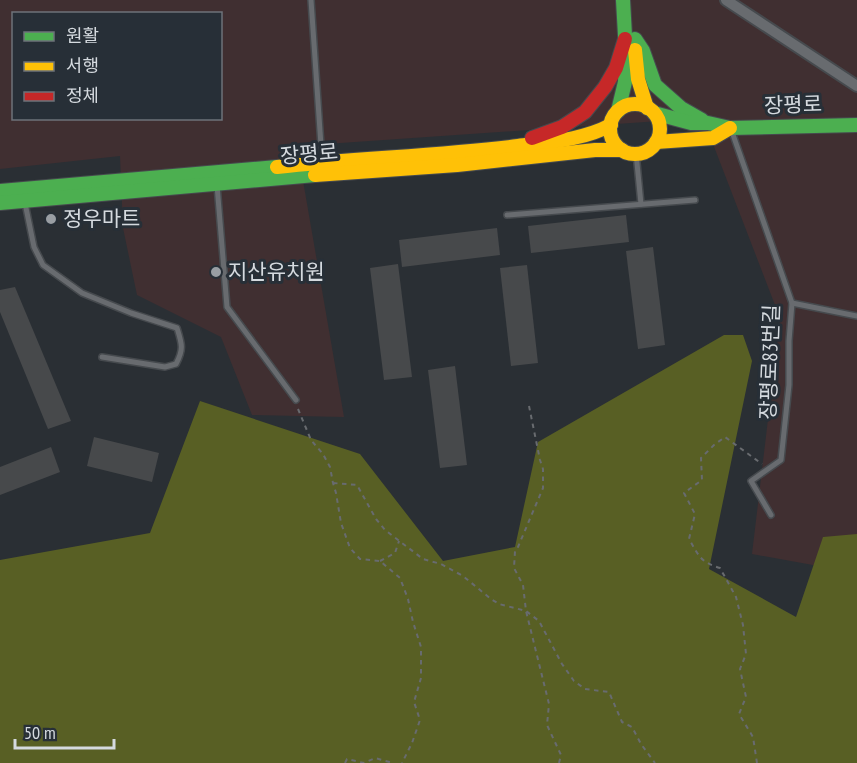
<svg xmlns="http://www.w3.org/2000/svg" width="857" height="763" font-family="'PT Sans Narrow','Noto Sans KR',sans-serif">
<rect width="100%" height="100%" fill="#2a2f34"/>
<path fill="#402f31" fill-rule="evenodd" d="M0,0H857V573L752,554L780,318L703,118L297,146L344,417L252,415L221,337L137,295L123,228L120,156L0,169ZM14,14H220V118H14Z"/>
<polygon fill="#585f24" points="724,335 743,335 752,361 709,569 796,617 823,537 857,534 857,763 0,763 0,560 150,533 200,401 360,454 443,561 515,547 538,442"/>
<g fill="#47494b">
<polygon points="626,215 629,242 531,253 528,226"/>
<polygon points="497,228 500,255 402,267 399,240"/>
<polygon points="653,247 665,345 638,349 626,251"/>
<polygon points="398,264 412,377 384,380 370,268"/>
<polygon points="527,265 538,363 511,366 500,268"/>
<polygon points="15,287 71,421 48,429 0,312 0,290"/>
<polygon points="455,366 467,465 440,468 428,370"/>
<polygon points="94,437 159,453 152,482 87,466"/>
<polygon points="51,447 60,472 0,495 0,467"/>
</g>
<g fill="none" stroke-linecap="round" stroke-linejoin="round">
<g stroke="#464a4e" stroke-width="8">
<g id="lane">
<polyline points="311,0 322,160"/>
<polyline points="731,129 792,303 789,341 789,385 781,460 751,481 771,515"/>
<polyline points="636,153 641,204"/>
<polyline points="217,185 227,307 296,400"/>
<path d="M25,203L34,247L43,265L82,293L131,313L177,328C182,344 184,349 176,364L165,367L102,357"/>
<polyline points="507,215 695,200"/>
<polyline points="792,303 857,316"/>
</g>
</g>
<g stroke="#464a4e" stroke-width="14">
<polyline id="street" points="726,0 857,86"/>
</g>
<g stroke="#464a4e" stroke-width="16">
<g id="fast">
<polyline points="635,39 643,51 655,85 681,108 702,120"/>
<polyline points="618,111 625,82 626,53 623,0"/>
<polyline points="654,113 691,123 708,123 730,128 857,125"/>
<polyline points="0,191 277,167"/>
<polyline points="0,203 315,175"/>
</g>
</g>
<g stroke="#464a4e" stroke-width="16">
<g id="slow">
<polyline points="635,50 638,79 647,108"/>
<circle cx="635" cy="129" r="25"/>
<polyline points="656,142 713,138 730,128"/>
<path d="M277,167C357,158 438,156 518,146C549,142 583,140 611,125"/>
<polyline points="315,175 457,165 595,150 622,150"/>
</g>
</g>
<g stroke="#464a4e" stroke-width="16">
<polyline id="jam" points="532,138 562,127 585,112 605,87 616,68 625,39"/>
</g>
<g stroke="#686b6f" stroke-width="2" stroke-dasharray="4.5 4.5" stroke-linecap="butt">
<polyline points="529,406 540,460 543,469 543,488 518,547 515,551 514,568 523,585 526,611 549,704 547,725 561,755 559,763"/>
<polyline points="298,409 311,440 323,454 330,467 333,483 336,493 341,523 350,548 360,559 380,561 400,578 408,599 413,622 421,647 421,678 414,702 420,720 412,743 402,763"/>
<polyline points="333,483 357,485 376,519 385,530 423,559 441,564 463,576 491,599 499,604 526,611 539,621 562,664 574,681 585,689 609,692 622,722 632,727 641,744 655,763"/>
<polyline points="380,561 395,553 399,541"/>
<polyline points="345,763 347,759 364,763 375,758 393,763"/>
<path d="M757,763L753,737L739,714L746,697L740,669L746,654L743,625L736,597L720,568C700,562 699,556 689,539L695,514L684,493L702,480L701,458L714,445L725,437L762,464"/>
</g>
<use href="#lane" stroke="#686b6f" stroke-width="5"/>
<use href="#street" stroke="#686b6f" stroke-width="10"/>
<use href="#fast" stroke="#4caf50" stroke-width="14"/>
<use href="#slow" stroke="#ffc107" stroke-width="14"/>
<use href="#jam" stroke="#c62828" stroke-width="14"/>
</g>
<g fill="#999ea3" stroke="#272f37" stroke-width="2">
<circle cx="51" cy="219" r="6"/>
<circle cx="216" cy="272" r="6"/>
</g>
<g text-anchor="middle" stroke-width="6" stroke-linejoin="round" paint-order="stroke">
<g font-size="21" fill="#d5dadf" stroke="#272f37">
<text transform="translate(793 105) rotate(-2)" y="7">장평로</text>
<text transform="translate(309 154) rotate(-5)" y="7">장평로</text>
<text transform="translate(770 362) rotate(-88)" y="7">장평로83번길</text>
</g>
<g font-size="21" fill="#d5dadf" stroke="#272f37" text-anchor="start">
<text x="63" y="226">정우마트</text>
<text x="228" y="279">지산유치원</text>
</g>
</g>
<rect x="12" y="12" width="210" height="108" fill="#272f37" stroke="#6d737a" stroke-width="1.5"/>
<rect x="24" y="32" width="30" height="9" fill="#4caf50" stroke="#6d737a" stroke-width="1.5"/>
<text x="66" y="42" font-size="18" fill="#d5dadf">원활</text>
<rect x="24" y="62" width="30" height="9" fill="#ffc107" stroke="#6d737a" stroke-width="1.5"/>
<text x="66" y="72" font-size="18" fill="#d5dadf">서행</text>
<rect x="24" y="92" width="30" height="9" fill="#c62828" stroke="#6d737a" stroke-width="1.5"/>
<text x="66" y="102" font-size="18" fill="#d5dadf">정체</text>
<path d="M15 739v9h99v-9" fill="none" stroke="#d5dadf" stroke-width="3"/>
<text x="24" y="739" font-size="18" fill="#d5dadf" stroke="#272f37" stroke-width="4.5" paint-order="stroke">50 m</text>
</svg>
